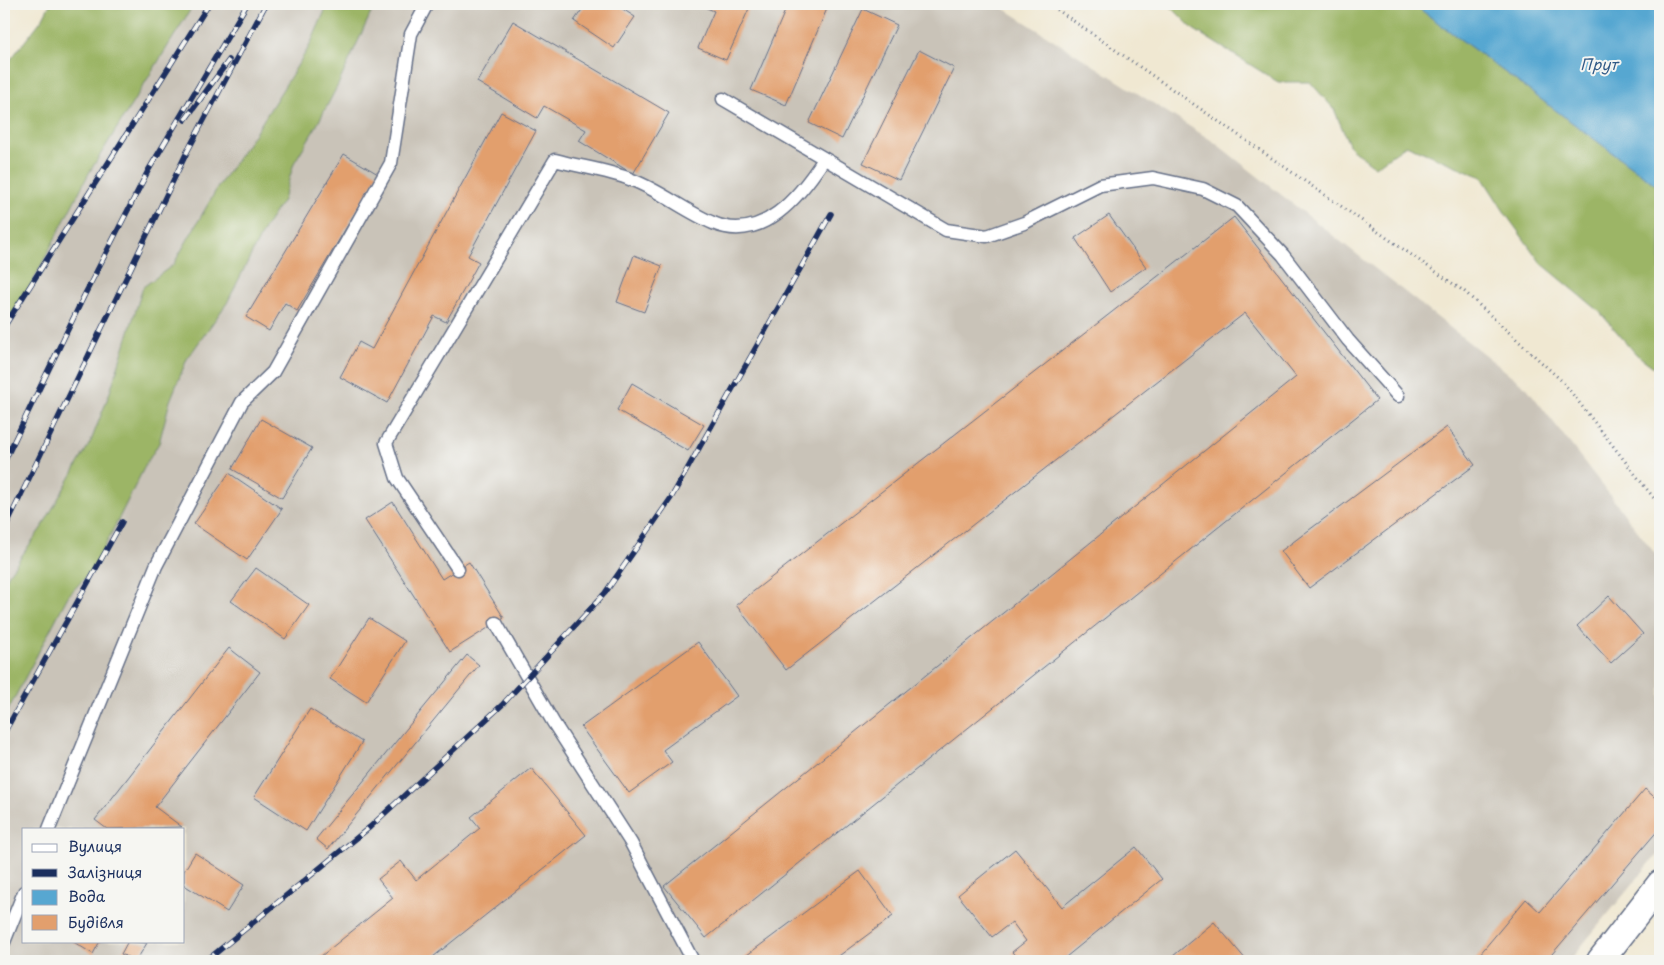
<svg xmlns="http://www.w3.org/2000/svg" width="1664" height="965" font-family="'Playpen Sans',sans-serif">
<rect width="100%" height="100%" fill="#f6f6f2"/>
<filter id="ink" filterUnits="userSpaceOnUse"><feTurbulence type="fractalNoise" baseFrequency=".02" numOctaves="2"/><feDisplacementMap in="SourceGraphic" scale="10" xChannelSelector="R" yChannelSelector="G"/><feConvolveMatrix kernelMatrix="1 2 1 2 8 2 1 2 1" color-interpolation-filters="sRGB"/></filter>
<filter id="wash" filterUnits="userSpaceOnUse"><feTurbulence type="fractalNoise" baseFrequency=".0096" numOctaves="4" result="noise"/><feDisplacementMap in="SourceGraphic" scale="20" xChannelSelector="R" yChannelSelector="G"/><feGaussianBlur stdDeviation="1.12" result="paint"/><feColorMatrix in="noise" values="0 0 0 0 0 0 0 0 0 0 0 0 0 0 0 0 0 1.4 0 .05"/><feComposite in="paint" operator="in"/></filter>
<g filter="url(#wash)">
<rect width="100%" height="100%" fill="#f0e8d2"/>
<path fill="#c9c3b8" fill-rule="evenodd" d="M168,4H997L1214,142L1527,388L1660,560V851L1569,961H4V260ZM24,829H184V941H24Z"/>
<g fill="#9cb566" stroke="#5c7262">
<polygon points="50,4 194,4 89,173 32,283 4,328 4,68 43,18"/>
<polygon points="328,4 375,4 338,85 317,125 294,163 283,200 264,229 227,303 187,359 170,401 159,443 145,466 94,568 68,596 4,718 4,586 8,575 42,527 91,441 110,392 143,287 173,265 219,185 256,132 309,47"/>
<polygon points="1168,4 1413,4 1660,188 1660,372 1636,354 1598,310 1541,263 1507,216 1482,177 1406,145 1375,167 1350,147 1334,109 1310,82 1278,82 1193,29"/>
</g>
<polygon fill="#57a7d1" stroke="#396b98" points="1413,4 1660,4 1660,188"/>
<g id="blocks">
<g fill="#e29f6d">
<polygon points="586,4 615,4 635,17 614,48 574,21"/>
<polygon points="697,4 751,4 726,60 698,48 714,11"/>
<polygon points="788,4 829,4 786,105 751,90"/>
<polygon points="863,9 897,25 842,139 809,123"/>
<polygon points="513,21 669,113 633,174 579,141 586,130 544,106 537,118 477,82"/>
<polygon points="919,50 954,68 899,180 863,163"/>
<polygon points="501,112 536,131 468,256 479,262 446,322 434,316 387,403 340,377 359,342 372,349"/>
<polygon points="344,154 378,174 297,311 285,303 269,331 246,317"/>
<polygon points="1109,215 1146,267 1110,292 1075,238"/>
<polygon points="1234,217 1377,400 706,938 664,886 1296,377 1245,313 786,670 736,605"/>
<polygon points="634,255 662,266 644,312 617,302"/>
<polygon points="632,383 704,425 688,451 617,410"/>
<polygon points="261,419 312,448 282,498 232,469"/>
<polygon points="1447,427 1475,465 1309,588 1281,551"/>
<polygon points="229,473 282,509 247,560 194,524"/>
<polygon points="393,502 442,579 469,562 504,618 450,652 365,520"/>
<polygon points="256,568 309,605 285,639 231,601"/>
<polygon points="1609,596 1643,634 1611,663 1577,626"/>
<polygon points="369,618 405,641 366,702 330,679"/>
<polygon points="698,642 737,696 663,750 672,762 629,793 581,727"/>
<polygon points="229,648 260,672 155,807 182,827 107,829 95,820"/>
<polygon points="467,655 479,665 328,849 316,839"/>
<polygon points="310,709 362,742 306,831 254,797"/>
<polygon points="531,768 586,835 428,961 315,961 393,898 378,879 401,861 416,880 480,828 471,817"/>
<polygon points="1645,789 1660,802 1660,828 1546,961 1474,961 1526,899 1540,912"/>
<polygon points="1136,847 1162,879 1061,961 1020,961 1012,952 1026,941 1012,922 992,937 958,895 1015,849 1062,907"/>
<polygon points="195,853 244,885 227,912 184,885 184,871"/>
<polygon points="860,871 893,916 832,961 739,961"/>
<polygon points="1214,922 1247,961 1167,961"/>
<polygon points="72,941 100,941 93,954"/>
<polygon points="128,941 147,943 136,961 121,954"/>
</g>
</g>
</g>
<g filter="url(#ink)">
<use href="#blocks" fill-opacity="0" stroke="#667087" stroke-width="1"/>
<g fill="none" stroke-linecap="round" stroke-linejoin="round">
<g stroke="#667087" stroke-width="15">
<g id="lane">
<polyline points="723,99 946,230 987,236 1024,223 1100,185 1153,178 1203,189 1237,206 1283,255 1348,340 1398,396"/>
<path d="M458,569L397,478L386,443L555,160C580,167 608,170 632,180C661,191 685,211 713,223C762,244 800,196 824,159"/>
<polyline points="496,623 553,722 631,843 693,961"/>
<polyline points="49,829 156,566 242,402 273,372 391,163 411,34 427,4"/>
<polyline points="4,942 24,892"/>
</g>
</g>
<g stroke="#667087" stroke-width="29">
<polyline id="street" points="1600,961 1660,884"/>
</g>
<polyline stroke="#667087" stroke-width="3" stroke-dasharray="1 4" stroke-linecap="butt" points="1049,4 1465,292 1563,382 1660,506"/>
<use href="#lane" stroke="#fff" stroke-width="12"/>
<use href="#street" stroke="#fff" stroke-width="26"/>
<g stroke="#1b2f5e" stroke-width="5.5">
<g id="rail">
<polyline points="185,120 229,60"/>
<polyline points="4,327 209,4"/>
<polyline points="4,462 84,296 148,171 247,4"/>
<polyline points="4,530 187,152 266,4"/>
<polyline points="4,733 122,522"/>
<polyline points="206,961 370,827 502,705 605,593 671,498 831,214"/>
</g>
</g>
<use href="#rail" stroke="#f6f6f2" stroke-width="4" stroke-dasharray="11" stroke-linecap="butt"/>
</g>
</g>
<g text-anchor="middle" stroke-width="4" stroke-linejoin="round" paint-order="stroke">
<g font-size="15" font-style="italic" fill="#305986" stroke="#f6f6f2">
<text x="1599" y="70">Прут</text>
</g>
</g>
<rect width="1664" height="965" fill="none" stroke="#f6f6f2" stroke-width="20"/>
<rect x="22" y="828" width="162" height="115" fill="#f6f6f2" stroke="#9ea6b7"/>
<rect x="32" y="844" width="25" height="8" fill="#ffffff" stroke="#9ea6b7"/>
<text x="68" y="852" font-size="15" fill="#1b2f5e">Вулиця</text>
<rect x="32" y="869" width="25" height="8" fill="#1b2f5e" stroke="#9ea6b7"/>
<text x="68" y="878" font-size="15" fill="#1b2f5e">Залізниця</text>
<rect x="32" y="890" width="25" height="15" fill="#57a7d1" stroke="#9ea6b7"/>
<text x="68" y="902" font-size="15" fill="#1b2f5e">Вода</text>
<rect x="32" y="915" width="25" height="15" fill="#e29f6d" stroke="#9ea6b7"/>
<text x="68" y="928" font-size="15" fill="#1b2f5e">Будівля</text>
</svg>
